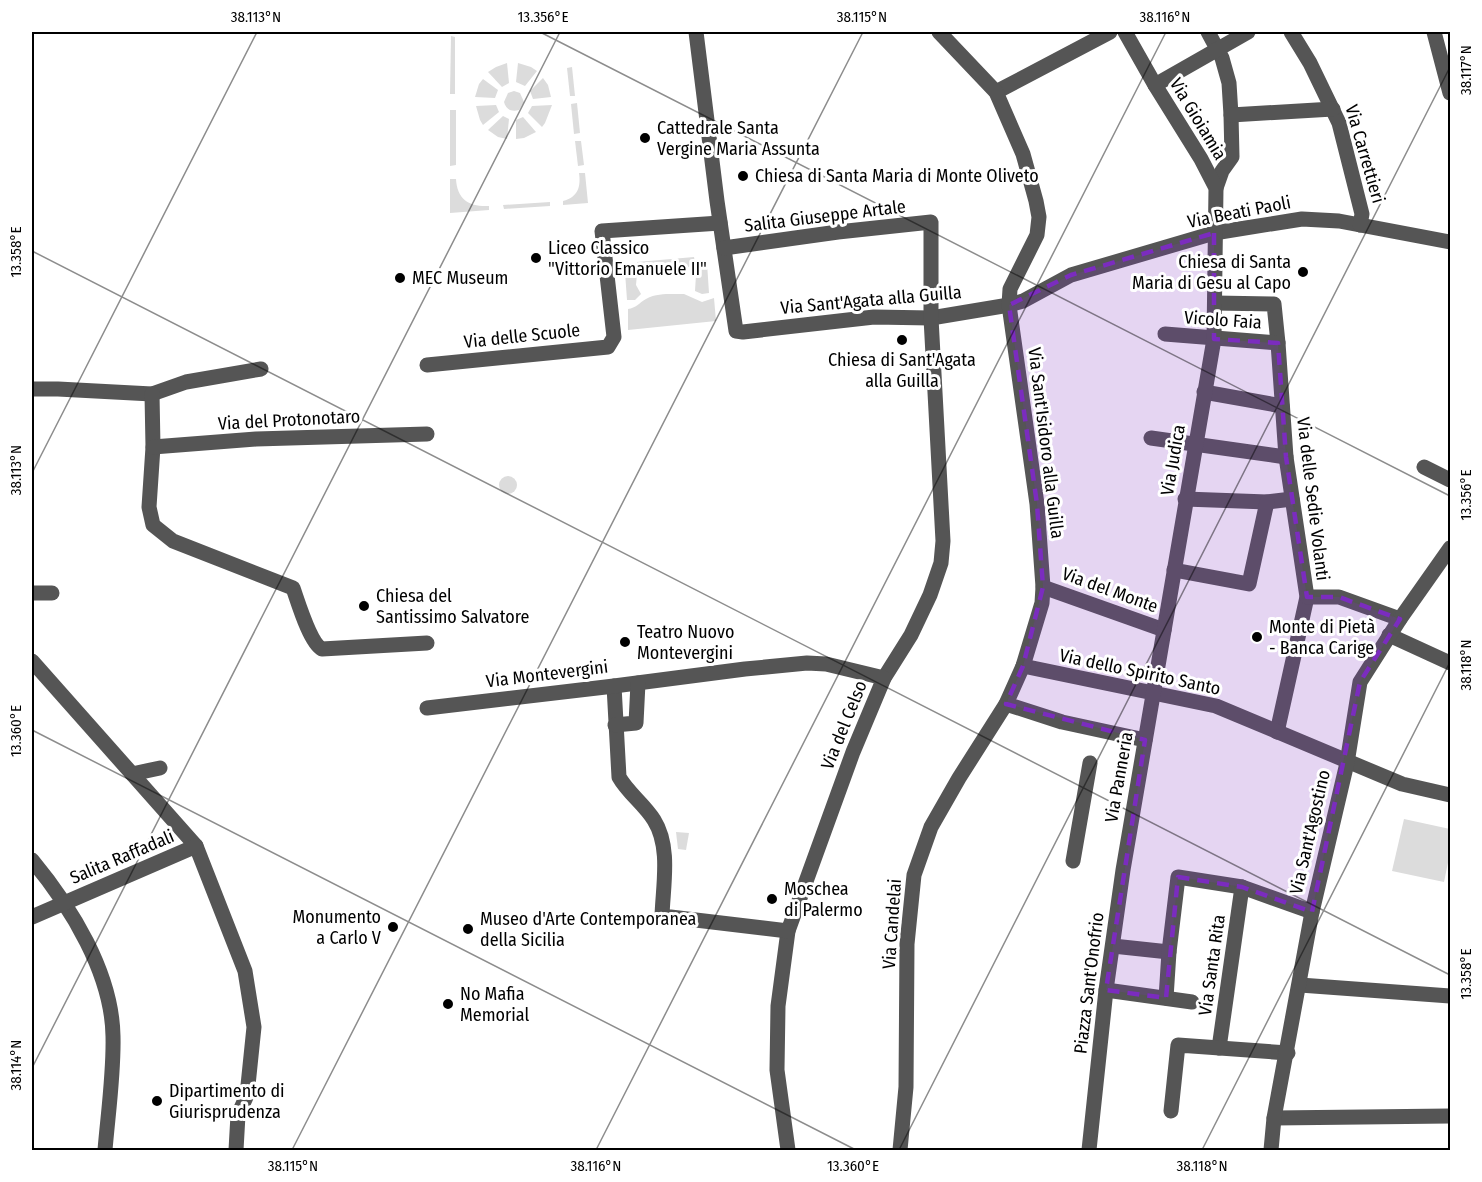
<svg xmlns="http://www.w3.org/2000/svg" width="1482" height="1182" font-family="'Fira Sans Condensed',sans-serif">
<rect width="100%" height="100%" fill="#fff"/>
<g fill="#dcdcdc">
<polygon points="451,36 455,37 455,94 450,94"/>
<polygon points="507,63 509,83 502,87 488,72 496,67"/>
<polygon points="518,63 531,67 537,71 525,86 516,82"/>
<polygon points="572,67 575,96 570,96 567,68"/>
<polygon points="543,78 548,85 551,97 533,99 530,91"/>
<polygon points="483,79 498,90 495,98 475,97 479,84"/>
<path d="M514,91L520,93L524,102L519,110C512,112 506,110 504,102L508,93Z"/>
<polygon points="577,103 580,133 574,134 571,104"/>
<polygon points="496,105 499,112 483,125 480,120 476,106"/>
<polygon points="552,105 545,123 542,127 528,113 532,106"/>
<polygon points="450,110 456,110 456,165 450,166"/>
<polygon points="503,116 509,119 507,139 498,137 488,130"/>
<polygon points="523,117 536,132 524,138 516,139 516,120"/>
<polygon points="575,141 581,141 584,165 578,166"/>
<path d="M579,173H585L588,203L563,205V201C578,197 581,187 579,173Z"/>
<path d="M450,179H456C457,200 470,207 489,206V210L450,213Z"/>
<polygon points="550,202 550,206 504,209 503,205"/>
<path d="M694,257L695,263C675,276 659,279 637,269V262Z"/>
<polygon points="707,263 709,293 702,294 695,291 696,275 693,269 698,265"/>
<polygon points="630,271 637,274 636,285 641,294 635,300 627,300 625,272"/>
<path d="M673,294H684L702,302L714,298L716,321L628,330V309C636,308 639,303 646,299C655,294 664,294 673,294Z"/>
<circle cx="508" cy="485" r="9"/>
<polygon points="1404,819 1450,829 1450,853 1444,882 1392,871"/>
<polygon points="676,832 689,833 686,850 678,849"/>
</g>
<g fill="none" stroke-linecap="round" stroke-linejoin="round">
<g stroke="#555" stroke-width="15">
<polyline points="696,32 717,201 736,331 743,332 874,317 931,318 1009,305 1023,301 1071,275 1214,233 1302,219 1339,221 1450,242"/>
<polyline points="1208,32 1222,58 1229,83 1231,115 1232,157 1222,171 1216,188"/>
<polyline points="1291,32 1310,63 1339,123 1362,214 1360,225"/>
<polyline points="1434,32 1450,93"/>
<polyline points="1155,85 1248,32"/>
<polyline points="996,92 1110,32"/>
<polyline points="1231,115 1333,109"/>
<polyline points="724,248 838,232 931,222 931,318 943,541 941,563 930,595 911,635 884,678 853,752 788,931 778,1006 777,1070 788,1150"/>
<polyline points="1215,303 1274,304 1278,343 1286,457 1307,597 1277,732"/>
<polyline points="1165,334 1278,343"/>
<polyline points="427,365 608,347 614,337 602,231 720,223"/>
<polyline points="32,389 58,389 152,394 186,382 261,369"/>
<polyline points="1204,392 1282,406"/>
<path d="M152,394L153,447L149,507L153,525L173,541L293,588C298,602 310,643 322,649L427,643"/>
<polyline points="1151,438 1286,457"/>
<polyline points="153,447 256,439 427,434"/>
<polyline points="1424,467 1450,480"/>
<polyline points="1185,499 1267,502 1292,499"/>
<polyline points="1174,570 1249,584 1267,502"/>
<polyline points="1043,587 1164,630"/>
<polyline points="32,593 52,593"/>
<polyline points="1307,597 1339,597 1400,619"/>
<polyline points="1389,635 1450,663"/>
<polyline points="32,661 196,846 245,971 254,1027 247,1095 238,1115 236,1150"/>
<polyline points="1023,666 1216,706 1402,784 1450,795"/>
<path d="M614,686L619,777C628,793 644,804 654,820C671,847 663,885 662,916L788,931"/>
<polyline points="1006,704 1062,722 1145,740"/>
<polyline points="427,708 614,686 745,669 807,663 826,664 884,678"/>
<polyline points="615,725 636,723 638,683"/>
<polyline points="132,774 160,768"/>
<path d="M32,860C71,907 112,973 113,1036C114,1072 108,1114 105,1150"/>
<polyline points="1073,861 1090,763"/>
<polyline points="32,917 196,846"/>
<polyline points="1113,946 1169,952"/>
<polyline points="1300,985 1450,996"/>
<polyline points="1106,990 1192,1002"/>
<polyline points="1166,998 1169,952 1178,877 1242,887 1312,912"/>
<polyline points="1219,1048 1242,887"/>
<polyline points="1171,1111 1178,1045 1288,1053"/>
<polyline points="1274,1118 1450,1116"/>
<polyline points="900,1150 906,1087 907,944 914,875 931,827 959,778 1006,704 1023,666 1042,603 1043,587 1037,504 1009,305 1010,289 1037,235 1039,217 1036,201 1023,154 996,92 939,32"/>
<polyline points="1089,1150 1106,990 1123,870 1214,339 1216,188 1201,159 1155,85 1125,32"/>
<polyline points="1271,1150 1274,1118 1312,912 1347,763 1360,682 1400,619 1450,548"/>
</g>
</g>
<path fill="#7b2cbf" fill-opacity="0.2" stroke="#7b2cbf" stroke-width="4.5" stroke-dasharray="12 8" stroke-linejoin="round" d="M1214,233V339L1278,343L1286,457L1307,597H1339L1400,619L1360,682L1312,912L1242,887L1178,877L1166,998L1106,990L1145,740L1006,704L1023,666L1043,587L1037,504L1009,305L1071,275Z"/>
<path fill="none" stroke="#000" stroke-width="1.5" stroke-opacity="0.45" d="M540,32L1450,496M32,251L1450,975M32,473L257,32M32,730L856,1150M32,1068L560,32M292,1150L863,32M596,1150L1166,32M899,1150L1450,67M1202,1150L1450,662"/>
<g fill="#000" stroke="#fff" stroke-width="2">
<circle cx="645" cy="138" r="6"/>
<circle cx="743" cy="176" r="6"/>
<circle cx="536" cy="258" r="6"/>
<circle cx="1303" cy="272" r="6"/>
<circle cx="400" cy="278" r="6"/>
<circle cx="902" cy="340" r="6"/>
<circle cx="364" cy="606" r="6"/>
<circle cx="1257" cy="637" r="6"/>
<circle cx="625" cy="642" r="6"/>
<circle cx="772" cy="899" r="6"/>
<circle cx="393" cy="927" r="6"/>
<circle cx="468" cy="929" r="6"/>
<circle cx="448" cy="1004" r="6"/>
<circle cx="157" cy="1101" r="6"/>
</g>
<g text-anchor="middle" stroke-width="6" stroke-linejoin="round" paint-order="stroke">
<g font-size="18" fill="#000" stroke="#fff">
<text transform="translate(1198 119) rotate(59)" y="6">Via Gioiamia</text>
<text transform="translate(1365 154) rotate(74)" y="6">Via Carrettieri</text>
<text transform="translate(1239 212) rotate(-11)" y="6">Via Beati Paoli</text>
<text transform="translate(825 216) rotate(-7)" y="6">Salita Giuseppe Artale</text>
<text transform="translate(871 300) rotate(-5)" y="6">Via Sant'Agata alla Guilla</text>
<text transform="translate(1223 320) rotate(4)" y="6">Vicolo Faia</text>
<text transform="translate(522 336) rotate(-6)" y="6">Via delle Scuole</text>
<text transform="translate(289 420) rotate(-3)" y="6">Via del Protonotaro</text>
<text transform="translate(1046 443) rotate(83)" y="6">Via Sant'Isidoro alla Guilla</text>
<text transform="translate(1173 460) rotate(-80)" y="6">Via Judica</text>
<text transform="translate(1313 499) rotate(83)" y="6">Via delle Sedie Volanti</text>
<text transform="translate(1110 590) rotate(20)" y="6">Via del Monte</text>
<text transform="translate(1140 672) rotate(12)" y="6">Via dello Spirito Santo</text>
<text transform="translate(547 674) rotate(-7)" y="6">Via Montevergini</text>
<text transform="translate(844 725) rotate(-68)" y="6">Via del Celso</text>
<text transform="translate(1119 777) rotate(-80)" y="6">Via Panneria</text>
<text transform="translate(1310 832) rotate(-77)" y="6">Via Sant'Agostino</text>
<text transform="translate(122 857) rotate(-23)" y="6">Salita Raffadali</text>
<text transform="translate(892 924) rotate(-86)" y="6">Via Candelai</text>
<text transform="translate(1212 965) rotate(-82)" y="6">Via Santa Rita</text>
<text transform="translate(1089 983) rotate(-83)" y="6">Piazza Sant'Onofrio</text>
</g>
<g font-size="18" fill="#000" stroke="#fff" text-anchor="start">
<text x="657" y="134">Cattedrale Santa<tspan x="657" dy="21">Vergine Maria Assunta</tspan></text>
<text x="755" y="182">Chiesa di Santa Maria di Monte Oliveto</text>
<text x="548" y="254">Liceo Classico<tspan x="548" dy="21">"Vittorio Emanuele II"</tspan></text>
<text x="1291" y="268" text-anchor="end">Chiesa di Santa<tspan x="1291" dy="21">Maria di Gesu al Capo</tspan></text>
<text x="412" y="284">MEC Museum</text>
<text x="902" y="366" text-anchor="middle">Chiesa di Sant'Agata<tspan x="902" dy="21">alla Guilla</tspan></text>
<text x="376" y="602">Chiesa del<tspan x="376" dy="21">Santissimo Salvatore</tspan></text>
<text x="1269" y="633">Monte di Pietà<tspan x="1269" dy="21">- Banca Carige</tspan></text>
<text x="637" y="638">Teatro Nuovo<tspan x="637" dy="21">Montevergini</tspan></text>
<text x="784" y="895">Moschea<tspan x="784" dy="21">di Palermo</tspan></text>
<text x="381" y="923" text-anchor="end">Monumento<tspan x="381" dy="21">a Carlo V</tspan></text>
<text x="480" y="925">Museo d'Arte Contemporanea<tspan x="480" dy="21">della Sicilia</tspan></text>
<text x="460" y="1000">No Mafia<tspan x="460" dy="21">Memorial</tspan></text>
<text x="169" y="1097">Dipartimento di<tspan x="169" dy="21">Giurisprudenza</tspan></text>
</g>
</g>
<rect width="1482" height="1182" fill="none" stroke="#ffffff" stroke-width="66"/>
<rect x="33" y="33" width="1416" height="1116" fill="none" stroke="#000" stroke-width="2"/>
<g font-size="15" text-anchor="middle" fill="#000">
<text x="256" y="22">38.113°N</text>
<text x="543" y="22">13.356°E</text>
<text x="862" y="22">38.115°N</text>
<text x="1165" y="22">38.116°N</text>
<text transform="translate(1466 70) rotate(-90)" y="5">38.117°N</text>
<text transform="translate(16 252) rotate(-90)" y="5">13.358°E</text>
<text transform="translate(16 470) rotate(-90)" y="5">38.113°N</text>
<text transform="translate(1466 495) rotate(-90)" y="5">13.356°E</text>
<text transform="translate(1466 665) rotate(-90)" y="5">38.118°N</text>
<text transform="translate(16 731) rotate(-90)" y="5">13.360°E</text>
<text transform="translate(1466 974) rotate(-90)" y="5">13.358°E</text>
<text transform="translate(16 1065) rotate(-90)" y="5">38.114°N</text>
<text x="293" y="1171">38.115°N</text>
<text x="596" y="1171">38.116°N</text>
<text x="853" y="1171">13.360°E</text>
<text x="1202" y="1171">38.118°N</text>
</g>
</svg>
